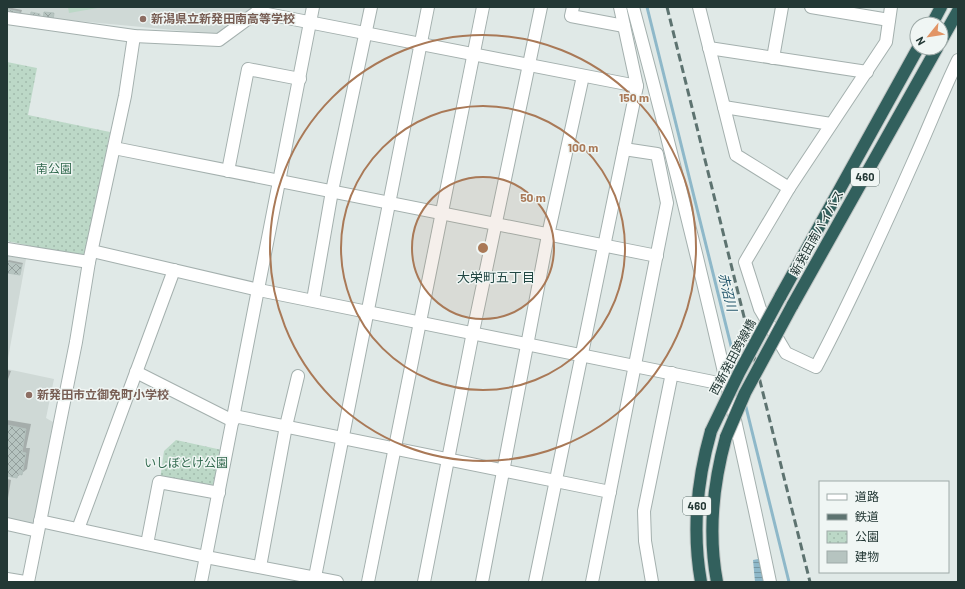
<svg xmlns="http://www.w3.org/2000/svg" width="965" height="589" font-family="Barlow,'Noto Sans JP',sans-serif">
<defs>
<pattern id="park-dots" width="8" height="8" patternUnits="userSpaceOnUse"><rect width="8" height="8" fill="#bcd8c7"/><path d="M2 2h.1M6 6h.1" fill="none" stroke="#a1baac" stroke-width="1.8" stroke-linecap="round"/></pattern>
<pattern id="water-rules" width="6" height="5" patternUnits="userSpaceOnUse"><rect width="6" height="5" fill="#8eb8c9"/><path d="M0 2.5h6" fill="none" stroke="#7497a4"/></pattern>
<pattern id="building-cross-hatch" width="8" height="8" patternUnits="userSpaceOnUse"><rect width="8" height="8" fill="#b6c4c0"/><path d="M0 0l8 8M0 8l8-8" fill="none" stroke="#94a09d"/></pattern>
</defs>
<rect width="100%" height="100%" fill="#e0e9e7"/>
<g fill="#cfd9d6">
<polygon points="7,7 252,7 217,34 13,15 7,14"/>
<polygon points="7,255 26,259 7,364"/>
<polygon points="7,369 54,379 46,418 53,422 34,524 7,518"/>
</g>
<polygon fill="#bcd8c7" points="68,7 103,7 69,13"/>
<g fill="url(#park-dots)">
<polygon points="7,62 37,68 28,115 110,132 85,257 7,241"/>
<polygon points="176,440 222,450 215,489 160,480 164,451"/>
</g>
<polygon fill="url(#water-rules)" points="756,543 768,582 755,582 753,560 758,559"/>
<g fill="#0003">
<polygon points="7,7 22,10 21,13 19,15 7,12"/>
<polygon points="9,260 23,263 19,274 7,272 7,262"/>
<polygon points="7,370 11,371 7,382"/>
<polygon points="7,420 31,424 26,448 30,448 27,469 17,477 8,475 7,479 11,480 7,504"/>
</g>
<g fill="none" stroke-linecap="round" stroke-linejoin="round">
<g stroke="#8eb8c9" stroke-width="3">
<polyline points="647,7 737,370"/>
<polyline points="745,403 789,582"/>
</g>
</g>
<g fill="url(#building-cross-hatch)" stroke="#b4c2be">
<polygon points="7,9 20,12 19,16 7,13"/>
<polygon points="31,12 40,14 39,19 30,18"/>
<polygon points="44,12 54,13 53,21 43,19"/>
<polygon points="7,262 22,265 20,275 7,273"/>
<polygon points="7,425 26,429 22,452 26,453 22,475 18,474 17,478 7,476"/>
</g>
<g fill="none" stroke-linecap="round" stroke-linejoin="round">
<g stroke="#a4b0ae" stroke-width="14">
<g id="minor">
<polyline points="573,7 571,16 624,26"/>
<path d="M633,7C684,197 730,389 770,582"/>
<polyline points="699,7 736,155 789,188"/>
<polyline points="811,7 889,20"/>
<path d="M891,7L886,42L789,188L745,262L760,309L786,353L816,367C852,299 883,230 914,160C929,127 942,93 958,60"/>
<polyline points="7,18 134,36 219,40 257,12 637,86"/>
<polyline points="709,48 867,72"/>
<polyline points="773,58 782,7"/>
<polyline points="724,107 831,124"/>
<polyline points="114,148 657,256"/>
<polyline points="228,171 248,69 300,79"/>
<polyline points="7,249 89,262"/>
<polyline points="92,251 259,290 728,385"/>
<polyline points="313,300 332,191 371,7"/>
<polyline points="136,372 233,421"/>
<polyline points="234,416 610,492"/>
<polyline points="40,521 206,557 337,582"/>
<polyline points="7,524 38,531"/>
<polyline points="78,529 174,270"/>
<polyline points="147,544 159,482 219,493"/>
<polyline points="260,567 286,426 298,376"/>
<polyline points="7,579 25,582"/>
<polyline points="28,582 76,342 89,262 125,96 134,36"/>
<polyline points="201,582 313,7"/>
<polyline points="314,582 428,7"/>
<polyline points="368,582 483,7"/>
<polyline points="424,582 473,332 541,7"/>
<polyline points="482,582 548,235 583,76"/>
<polyline points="535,582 637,86 620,7"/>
<polyline points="592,582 667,203 657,154 624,149"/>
<polyline points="652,582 645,541 644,511 672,373"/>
</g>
</g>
<g stroke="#bdc3c2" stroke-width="14">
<g id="highway">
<polyline points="932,24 941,7"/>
<polyline points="941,41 958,11"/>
<polyline points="780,297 918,48"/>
<polyline points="792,306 937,48"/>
<path d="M701,582C692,531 697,480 711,431"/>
<path d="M717,582C708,534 713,484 726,437"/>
</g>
</g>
<use href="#minor" stroke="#fff" stroke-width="12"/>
<use href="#highway" stroke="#32605d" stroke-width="12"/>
<polyline stroke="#5d7370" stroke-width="3" stroke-dasharray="8 4" stroke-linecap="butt" points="667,7 810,582"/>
<g stroke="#bdc3c2" stroke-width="14" stroke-linecap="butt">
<g id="highway-bridge">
<polyline points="711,431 739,373 780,297"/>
<polyline points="726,437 745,393 792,306"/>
</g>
</g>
<use href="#highway-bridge" stroke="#32605d" stroke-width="12"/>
</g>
<circle cx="483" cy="248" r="71" fill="#a97957" fill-opacity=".12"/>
<g fill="none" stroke="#a97957" stroke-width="2">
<circle cx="483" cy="248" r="71"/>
<circle cx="483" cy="248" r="142"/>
<circle cx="483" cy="248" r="213"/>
</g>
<g fill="#8d6e63" stroke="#f0f6f4" stroke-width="1.5">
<circle cx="143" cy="19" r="4"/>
<circle cx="29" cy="395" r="4"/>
</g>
<g text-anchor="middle" stroke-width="3" stroke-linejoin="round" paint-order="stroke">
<g fill="#f0f6f4" stroke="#60716e" stroke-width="1">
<rect x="851" y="168" width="28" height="18" rx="3"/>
<rect x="683" y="497" width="28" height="18" rx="3"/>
</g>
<g font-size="11" font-weight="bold" fill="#233835">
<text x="865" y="181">460</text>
<text x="697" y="510">460</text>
</g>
<g font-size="12" font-weight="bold" fill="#785e54" stroke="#f0f6f4" text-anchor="start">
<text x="151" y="23">新潟県立新発田南高等学校</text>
<text x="37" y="399">新発田市立御免町小学校</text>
</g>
<g font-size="12" fill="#326a4f" stroke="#f0f6f4">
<text x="54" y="173">南公園</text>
<text x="186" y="467">いしぼとけ公園</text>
</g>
<g font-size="12" fill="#233835" stroke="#f0f6f4">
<text transform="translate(817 233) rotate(-61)" y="4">新発田南バイパス</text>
<text transform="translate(733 357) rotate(-62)" y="4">西新発田跨線橋</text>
</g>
<g font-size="13" fill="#214743" stroke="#f0f6f4">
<text x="496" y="282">大栄町五丁目</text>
</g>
<g font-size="13" font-style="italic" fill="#24576c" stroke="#f0f6f4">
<text transform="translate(728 292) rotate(76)" y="5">赤沼川</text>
</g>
</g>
<circle cx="483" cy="248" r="6" fill="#a97957" stroke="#f0f6f4" stroke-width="2"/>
<g font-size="12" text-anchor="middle" font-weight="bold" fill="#a97957" stroke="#f0f6f4" stroke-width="3" stroke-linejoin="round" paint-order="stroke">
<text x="634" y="102">150 m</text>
<text x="583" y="152">100 m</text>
<text x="533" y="202">50 m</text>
</g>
<rect width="965" height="589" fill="none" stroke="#233835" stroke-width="16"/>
<rect x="819" y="481" width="130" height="92" fill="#f0f6f4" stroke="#9eaaa8"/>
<rect x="827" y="494" width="20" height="6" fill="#ffffff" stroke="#9eaaa8"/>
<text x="855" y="501" font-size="12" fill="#233835">道路</text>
<rect x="827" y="514" width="20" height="6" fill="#5d7370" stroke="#9eaaa8"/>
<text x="855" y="521" font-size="12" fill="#233835">鉄道</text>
<rect x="827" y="531" width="20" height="12" fill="url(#park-dots)" stroke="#9eaaa8"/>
<text x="855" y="541" font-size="12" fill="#233835">公園</text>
<rect x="827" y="551" width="20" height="12" fill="#b6c4c0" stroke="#9eaaa8"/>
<text x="855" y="561" font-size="12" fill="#233835">建物</text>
<g transform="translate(929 36) rotate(240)"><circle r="19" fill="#f0f6f4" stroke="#9eaaa8"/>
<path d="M0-3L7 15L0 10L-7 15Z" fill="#e29566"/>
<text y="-6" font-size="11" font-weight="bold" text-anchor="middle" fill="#233835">N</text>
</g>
</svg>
